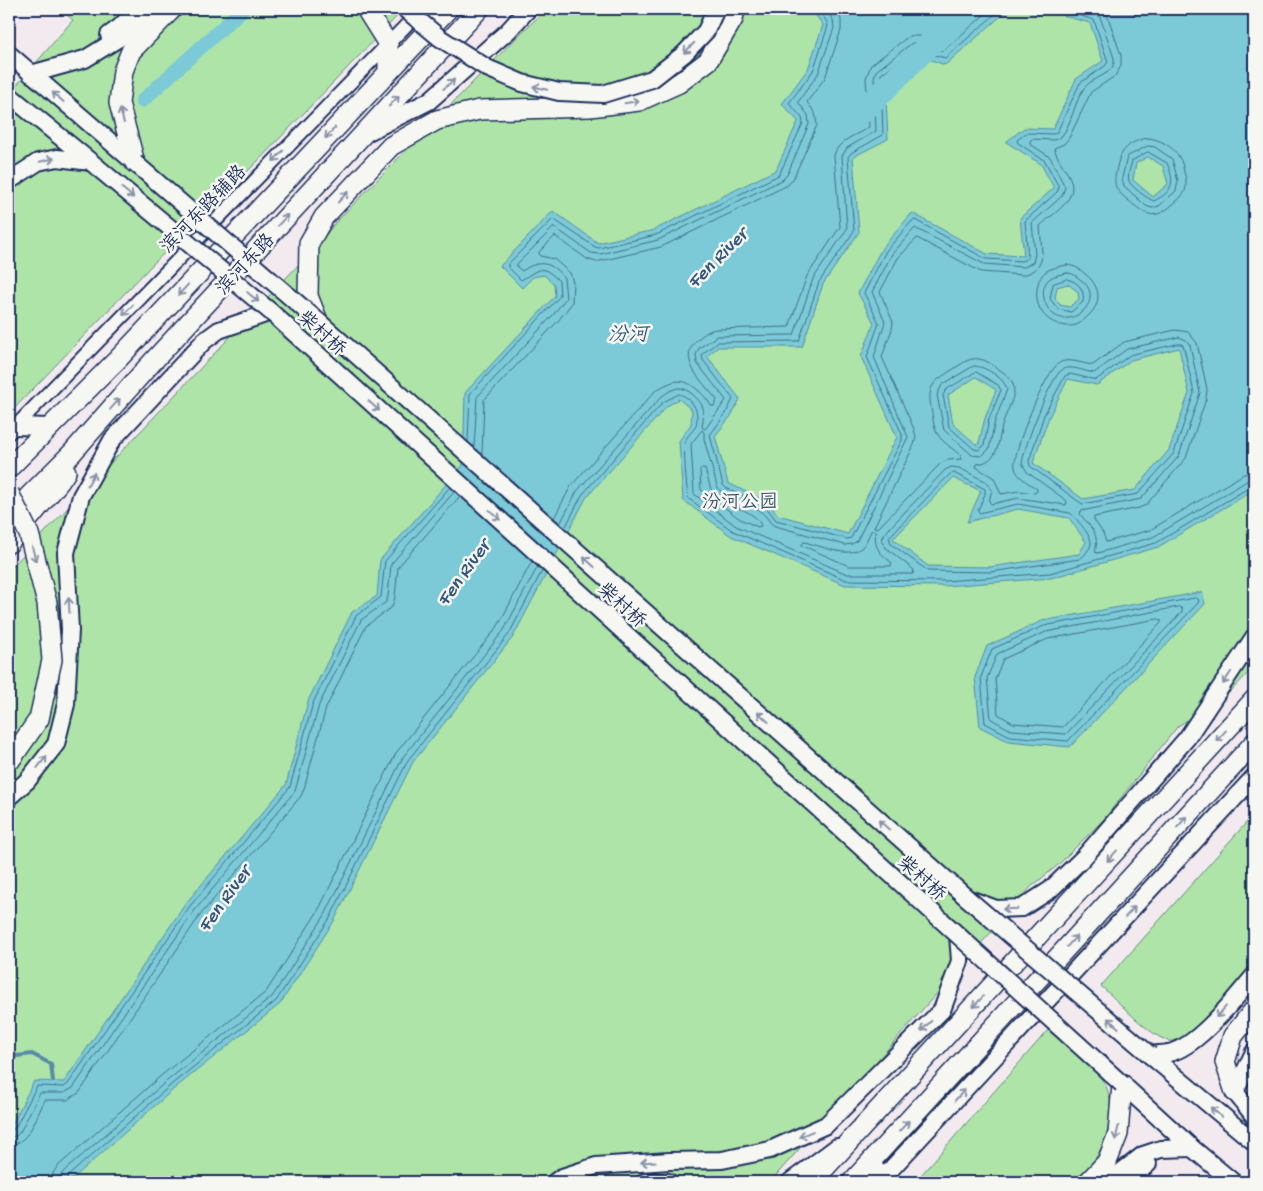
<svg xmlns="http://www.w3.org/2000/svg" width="1263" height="1191" font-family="'Gochi Hand','LXGW WenKai TC',sans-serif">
<rect width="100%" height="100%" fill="#f2eaef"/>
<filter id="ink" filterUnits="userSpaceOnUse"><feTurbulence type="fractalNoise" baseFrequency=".02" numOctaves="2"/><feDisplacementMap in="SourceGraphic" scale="10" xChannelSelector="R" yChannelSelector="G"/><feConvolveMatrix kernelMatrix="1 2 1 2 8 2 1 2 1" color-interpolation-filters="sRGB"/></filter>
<g filter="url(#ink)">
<g fill="#aee4a7" stroke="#648a82">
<polygon points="60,9 404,9 256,163 150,267 9,414 9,94 73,20"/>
<polygon points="547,9 1254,9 1254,667 1228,694 1178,726 1104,819 1058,865 1031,887 770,1182 9,1182 9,570 322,240 335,223 522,32"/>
<path d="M1254,814V963C1240,979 1191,1046 1169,1041C1149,1036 1117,1000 1101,986Z"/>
<path d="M1048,1030C1065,1045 1085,1060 1100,1077C1119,1099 1110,1138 1094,1160C1088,1168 1079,1175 1072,1182H915Z"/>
</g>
<g fill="#7bcad7" stroke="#558ca7" fill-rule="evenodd">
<path d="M811,9H1009L945,65L915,54L885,77L888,139L853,157L859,232L823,284L802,347H718L707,356L740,399L731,416L715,436L728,483L769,503L778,515L848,534L897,437L861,357L874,323L858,293L882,248L912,213L987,254L1024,256L1020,218L1054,188L1041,164L1006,142L1024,128L1053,129L1076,79L1103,61L1090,23L1057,14L1050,9H1254V490L1158,547L1051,578L945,586L845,585L731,536L683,500L679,441L691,424L692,410L679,399L667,406L586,498L513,637L413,762L334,921L280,1004L175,1088L69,1182H9V1130L34,1081L64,1082L186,903L286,785L308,701L352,612L377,596L380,560L463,465L465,393L555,296L554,284L544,275L533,277L522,288L500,266L553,211L598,243L654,230L776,170L798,121L782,104L808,69L823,25ZM1148,157L1163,166L1168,184L1153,197L1133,180L1136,163ZM1068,284L1078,292L1079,299L1070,307L1060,305L1055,298L1057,287ZM1179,348L1189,393L1169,450L1135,490L1083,499L1033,463L1049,417L1068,379L1097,385L1131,360ZM976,377L996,390L985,418L978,446L953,424L948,395ZM953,478L981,491L967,522L1018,509L1069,518L1086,542L1079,554L990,567L928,566L893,539Z"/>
<polygon points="1202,592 1205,604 1070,747 1008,741 980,727 975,677 987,646 1042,621"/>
</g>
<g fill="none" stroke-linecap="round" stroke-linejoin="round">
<g stroke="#416d8e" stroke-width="1">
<polyline points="1001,9 945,58 914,49 881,74 883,135 851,153 848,157 854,231 819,282 799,341 718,342 702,354 703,360 733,399 726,413 710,435 723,485 726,488 766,507 776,520 847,539 851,538 902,440 902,434 867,357 879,323 864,293 886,251 912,221 915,220 986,259 1022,261 1028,258 1025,221 1057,192 1059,187 1045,161 1018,143 1017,140 1026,133 1053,134 1057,132 1080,83 1105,66 1108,62 1094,20 1059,9"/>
<path d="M1081,9L1094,13L1100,17L1114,58C1116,75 1094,76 1085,87C1075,99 1072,124 1061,137L1054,140L1032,139L1030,141V144L1050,157L1065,187L1062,196L1032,223L1035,254L1033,262L1024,267L984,264L915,228L892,254L872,292L885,322L874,357L908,437L857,541L852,544L845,545L775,526C768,522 767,516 761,512C749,502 725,501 717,486L704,439V432L702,430L691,444L694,494L736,526L847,574H913L914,570L885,547L882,541L883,535L945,470L951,467L959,468L987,482L992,490L989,501L991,504L1018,498L1066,505L1067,501L1027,472L1022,463C1024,447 1051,375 1063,369C1072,365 1086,372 1094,373L1127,349L1179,337L1186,340L1190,345L1200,393L1179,456L1141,499L1081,511L1080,514C1091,528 1100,534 1095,552L1098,553L1153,537L1247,481L1254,480"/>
<path d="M1102,9L1108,17L1121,55V66L1115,76L1091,92L1069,138L1064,144L1054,148C1057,158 1064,167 1069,176C1081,199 1054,212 1040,226L1042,253L1041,261L1035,270L1024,275L981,272L917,238L898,258L880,292L893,322L892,329L882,357L914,429L916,437L914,445L874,527L878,528L941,463L948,460L961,459V456C954,449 943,443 938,435C934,429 933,420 932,413C927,387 930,384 952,370C960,365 969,357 979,359C987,360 993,366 1000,370C1025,386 1010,401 1003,423C997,441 1001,461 977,464L976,467L994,478L1001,494L1018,491L1035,493L1037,491V489C1029,483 1018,478 1015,468C1011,453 1046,371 1059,363C1069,357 1082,364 1093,365L1124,342L1175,330L1188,332L1197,343L1207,389L1206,399L1186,458L1146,505L1139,508L1094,517V520L1103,533L1106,542L1150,530L1244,474L1254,472"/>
<path d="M1147,138C1158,138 1174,147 1179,157C1182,161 1183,167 1184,172C1186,178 1187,184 1185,191C1182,197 1177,201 1172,205C1154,221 1146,215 1129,201C1124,197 1119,193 1116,187C1114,182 1115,177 1116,172C1119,153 1126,142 1147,138Z"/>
<polygon points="1148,146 1155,147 1172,159 1178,181 1176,191 1159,206 1152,208 1146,206 1124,186 1122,178 1127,157"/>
<path d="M1148,152L1167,163C1175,182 1174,191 1154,201C1149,200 1130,186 1129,181C1127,175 1131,166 1132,161Z"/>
<path d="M1067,265C1074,266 1079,268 1084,273C1101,286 1103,303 1087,317C1082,322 1077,326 1070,326C1049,326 1034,310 1037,289C1038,282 1040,277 1045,272C1051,268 1060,266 1067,265Z"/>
<path d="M1067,273C1073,273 1076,276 1081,280C1108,300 1069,333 1050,311C1043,303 1040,287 1049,279C1054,275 1062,274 1067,273Z"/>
<path d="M1067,279C1079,282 1085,290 1083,302L1071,312L1058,309L1050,299L1053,284Z"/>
<polygon points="1177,344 1182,344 1184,348 1194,393 1174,453 1138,494 1082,504 1030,466 1029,461 1044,415 1065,376 1070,374 1096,380 1130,355"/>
<path d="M974,366C985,366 1004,378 1007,389L995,421L989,449L982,456L972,455L944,430L937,395L942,385Z"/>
<polygon points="976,372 998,385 1001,390 989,419 984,446 978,450 974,449 949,427 943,395 946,390"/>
<path d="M468,442L470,394L560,296L559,281C541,263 540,269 521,280L508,267V264L553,219L595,247L599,248L656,235L779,175L803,123L802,118L789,103L813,71L828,26L827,22L818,9"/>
<path d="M474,448L477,397L553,315L566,298L564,278C552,262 539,259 522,271L517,267V264L554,227L591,253L600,254L658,240L782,180L787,175L809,124L808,115L798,102L818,74L834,28L833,20L826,9"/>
<polyline points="482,454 484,400 558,321 572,303 573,282 570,273 554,259 540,256 539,252 555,236 587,259 596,262 661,247 788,185 793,179 817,125 815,113 807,102 825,78 841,30 841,19 835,9"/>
<polygon points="702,468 705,469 712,493 710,496 701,490 700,470"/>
<path d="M954,473L985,489V494L978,510L979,513L1018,504L1070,513C1075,516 1092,537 1091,543C1091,548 1084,556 1080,559L991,572L928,571L891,544L889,537L949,475Z"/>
<path d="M727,503C738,508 758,514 761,526L758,527L740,519L724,507V504Z"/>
<path d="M554,518L571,486L656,390C674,380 682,376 699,391C704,396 708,400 711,406H714L717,400C703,382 674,358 699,338C704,334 709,330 716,329L789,327L807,276L840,227L834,155C839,139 856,136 869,127L866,78L871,65L909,36H919L942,43L980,9"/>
<path d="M560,524L577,491L662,396C667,393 673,388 680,388C687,388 701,400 703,408C704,414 703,421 702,427L704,429L706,428L726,400L697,363L696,355L699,348L717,336L794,335L813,279L847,229L842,156L847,148L876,131L874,78L876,71L912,43H918L943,51L991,9"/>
<path d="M565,528L582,495L663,402L679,394C693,398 700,412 696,425C694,431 686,436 685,442C683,448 687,491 688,498L733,531L846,580L945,581L1050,573L1156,543L1250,487L1254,486"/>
<path d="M874,530L876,532C873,548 881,554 892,563L891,566H849L801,545L804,542C819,545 848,559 861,548C866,544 868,537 871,531Z"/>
<polygon points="1196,598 1199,600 1198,603 1068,741 1010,736 985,723 981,677 992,649 1044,626"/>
<polygon points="1180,607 1182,609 1182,612 1066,734 1011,730 991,719 987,678 997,654 1046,632"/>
<polygon points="1158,619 1161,620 1161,623 1063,727 1013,723 998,714 995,679 1003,659 1048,639"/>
<polyline points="9,1131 15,1128 37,1086 64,1087 68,1084 190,906 290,787 313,703 356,616 381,597 385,561 450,487"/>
<polyline points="9,1137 16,1136 20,1132 40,1093 64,1093 73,1088 195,910 295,791 319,705 361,620 386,602 388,597 391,564 455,491"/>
<path d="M9,1145C30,1144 36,1116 45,1100H67L79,1093L201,914L301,796L304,789L326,708L366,626L392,607L395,597L398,567L460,496"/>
<polyline points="52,1182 53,1173 58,1166 163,1074 266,992 318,911 396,753 498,626 532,561"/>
<polyline points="59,1182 60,1177 63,1172 168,1080 272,997 325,915 403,757 504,630 538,566"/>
<polyline points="66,1182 68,1176 172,1084 276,1001 330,918 408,760 509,634 542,571"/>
</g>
<polyline stroke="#558ca7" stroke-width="4" points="9,1057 32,1054 51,1064 53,1081"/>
<polyline stroke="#7bcad7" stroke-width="14" points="142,101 243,9"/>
<polyline stroke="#7bcad7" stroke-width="24" points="863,111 965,9"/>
<g stroke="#1b2f5e" stroke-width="16">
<polyline id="minor" points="9,433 422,9"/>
</g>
<g stroke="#1b2f5e" stroke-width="20">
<g id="major">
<polyline points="109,35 120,27 138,9"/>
<polyline points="9,54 135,163"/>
<polyline points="31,74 85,59 139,26 155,9"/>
<polyline points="9,95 91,162"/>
<polyline points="366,133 429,101 508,31 528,9"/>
<polyline points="9,181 38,162 57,158 91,162"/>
<polyline points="9,424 15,426 50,427"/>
<polyline points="9,797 27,781 56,744 66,704 70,630 66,553 81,496 112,440 204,341 219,330 271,312"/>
<polyline points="969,899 996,909 1022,908 1050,890 1084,857 1187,738 1254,637"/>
<polyline points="1254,1052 1235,1092 1254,1116"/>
<polyline points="1150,1055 1254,1142"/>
<path d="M1150,1055C1156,1054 1163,1054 1169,1053C1199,1046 1234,999 1254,976"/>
<polyline points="1122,1084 1192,1148 1233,1182"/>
<polyline points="555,1182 562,1177 596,1166 669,1161 722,1160 770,1150 826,1125 942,1010 960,961 958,935"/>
<polyline points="645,1182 669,1182"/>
<polyline points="790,1182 837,1147"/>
<polyline points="879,1182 1254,777"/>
<polyline points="1108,1182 1143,1155 1161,1149 1192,1148"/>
<polyline points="1126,1182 1148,1164"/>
</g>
</g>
<g stroke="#1b2f5e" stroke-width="22">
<g id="highway">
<polyline points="366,9 388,44 388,72"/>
<polyline points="135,163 119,103 123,71 131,51 172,9"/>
<polyline points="318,321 308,296 309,243 324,217 391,146 437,120 479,110 590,107 639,101 679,83 708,61 733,19 735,9"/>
<polyline points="9,468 119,358 448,9"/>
<polyline points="9,516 72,453 145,370 479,9"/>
<polyline points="9,543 60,481 66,472"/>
<polyline points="1235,1092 1225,1062 1233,1036 1254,1010"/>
<polyline points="871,1162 880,1182"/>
<polyline points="812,1182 1254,700"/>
<polyline points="852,1182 1254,743"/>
<polyline points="1088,1182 1107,1162 1118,1134 1122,1084"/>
</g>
</g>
<use href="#minor" stroke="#f6f6f2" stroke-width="12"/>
<use href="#major" stroke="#f6f6f2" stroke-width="16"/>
<use href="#highway" stroke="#f6f6f2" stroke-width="19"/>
<g stroke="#1b2f5e" stroke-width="20" stroke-linecap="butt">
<g id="major-bridge">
<polyline points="405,9 440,38 487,68 522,83 559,92 603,94 652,79 684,54 706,31 716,9"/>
<polyline points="91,162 271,312 1122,1084"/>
<polyline points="135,163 318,321 967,898 1150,1055"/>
</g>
</g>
<g stroke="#1b2f5e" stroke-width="22" stroke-linecap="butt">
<polyline id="highway-bridge" points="9,493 29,534 47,603 52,660 39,719 9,762"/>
</g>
<use href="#major-bridge" stroke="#f6f6f2" stroke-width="16"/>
<use href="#highway-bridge" stroke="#f6f6f2" stroke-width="19"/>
</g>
<defs><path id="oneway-shaft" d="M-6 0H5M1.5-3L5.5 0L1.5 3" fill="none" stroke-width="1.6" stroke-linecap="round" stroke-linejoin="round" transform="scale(1.25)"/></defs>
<g stroke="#8892a8">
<use href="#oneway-shaft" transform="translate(689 48) rotate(135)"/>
<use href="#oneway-shaft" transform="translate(449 84) rotate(-42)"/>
<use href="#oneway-shaft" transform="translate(540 88) rotate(-166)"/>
<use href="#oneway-shaft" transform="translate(58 97) rotate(-139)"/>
<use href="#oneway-shaft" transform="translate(394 101) rotate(-47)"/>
<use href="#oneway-shaft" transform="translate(632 102) rotate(-9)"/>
<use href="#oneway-shaft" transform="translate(122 116) rotate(-105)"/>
<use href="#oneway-shaft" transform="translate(330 133) rotate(133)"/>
<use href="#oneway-shaft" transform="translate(278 156) rotate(134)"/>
<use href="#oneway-shaft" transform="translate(47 160) rotate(-13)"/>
<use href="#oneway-shaft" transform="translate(128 193) rotate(40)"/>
<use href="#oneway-shaft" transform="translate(343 197) rotate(-47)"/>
<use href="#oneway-shaft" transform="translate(283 220) rotate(-47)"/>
<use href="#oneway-shaft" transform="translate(183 290) rotate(133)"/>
<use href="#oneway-shaft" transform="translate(253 297) rotate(40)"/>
<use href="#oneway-shaft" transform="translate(128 310) rotate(134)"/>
<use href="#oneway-shaft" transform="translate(115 404) rotate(-48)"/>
<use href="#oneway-shaft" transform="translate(374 406) rotate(42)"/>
<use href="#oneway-shaft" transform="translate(91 479) rotate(-62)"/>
<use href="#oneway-shaft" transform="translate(495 515) rotate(42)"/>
<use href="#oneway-shaft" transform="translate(34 554) rotate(75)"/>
<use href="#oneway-shaft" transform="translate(589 562) rotate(-138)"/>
<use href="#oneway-shaft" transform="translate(69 605) rotate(-93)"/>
<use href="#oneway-shaft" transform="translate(1227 678) rotate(124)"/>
<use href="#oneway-shaft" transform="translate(763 717) rotate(-138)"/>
<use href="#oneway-shaft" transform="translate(1221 736) rotate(132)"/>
<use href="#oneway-shaft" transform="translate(42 762) rotate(-52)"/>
<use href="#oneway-shaft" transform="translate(1182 822) rotate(-48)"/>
<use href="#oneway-shaft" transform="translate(884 825) rotate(-138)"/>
<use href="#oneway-shaft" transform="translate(1112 856) rotate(132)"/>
<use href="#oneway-shaft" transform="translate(1010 909) rotate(178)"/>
<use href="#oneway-shaft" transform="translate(1130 912) rotate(-47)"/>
<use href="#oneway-shaft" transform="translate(1072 941) rotate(-48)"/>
<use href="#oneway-shaft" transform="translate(978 1002) rotate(132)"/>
<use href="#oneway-shaft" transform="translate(1221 1012) rotate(132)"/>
<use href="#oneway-shaft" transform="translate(1113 1023) rotate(-139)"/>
<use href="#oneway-shaft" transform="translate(926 1026) rotate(135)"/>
<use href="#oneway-shaft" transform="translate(960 1095) rotate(-47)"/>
<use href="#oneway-shaft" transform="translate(1216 1112) rotate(-139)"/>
<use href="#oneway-shaft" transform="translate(904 1126) rotate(-48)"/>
<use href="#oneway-shaft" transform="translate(1117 1133) rotate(102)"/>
<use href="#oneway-shaft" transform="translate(806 1134) rotate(157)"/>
<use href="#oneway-shaft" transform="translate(648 1162) rotate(176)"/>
</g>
</g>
<g text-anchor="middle" stroke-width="5" stroke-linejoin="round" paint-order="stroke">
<g font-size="19" fill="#1b2f5e" stroke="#f6f6f2">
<text transform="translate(202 208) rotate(-46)" y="7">滨河东路辅路</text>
<text transform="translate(244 263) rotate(-47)" y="7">滨河东路</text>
<text transform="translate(323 332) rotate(42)" y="7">柴村桥</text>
<text transform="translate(623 604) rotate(42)" y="7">柴村桥</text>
<text transform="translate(923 877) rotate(42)" y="7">柴村桥</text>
</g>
<g font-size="19" fill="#38536d" stroke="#f6f6f2">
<text x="740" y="507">汾河公园</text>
</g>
<g font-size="20" font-style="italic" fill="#33567c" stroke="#f6f6f2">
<text transform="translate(716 257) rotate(-45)" y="7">Fen River</text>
<text x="628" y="340">汾河</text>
<text transform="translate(462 572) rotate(-54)" y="7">Fen River</text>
<text transform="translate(223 898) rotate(-54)" y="7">Fen River</text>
</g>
</g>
<rect width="1263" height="1191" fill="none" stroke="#f6f6f2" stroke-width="30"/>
<rect x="15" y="15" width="1233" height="1161" fill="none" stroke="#1b2f5e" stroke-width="2" filter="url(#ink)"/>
</svg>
